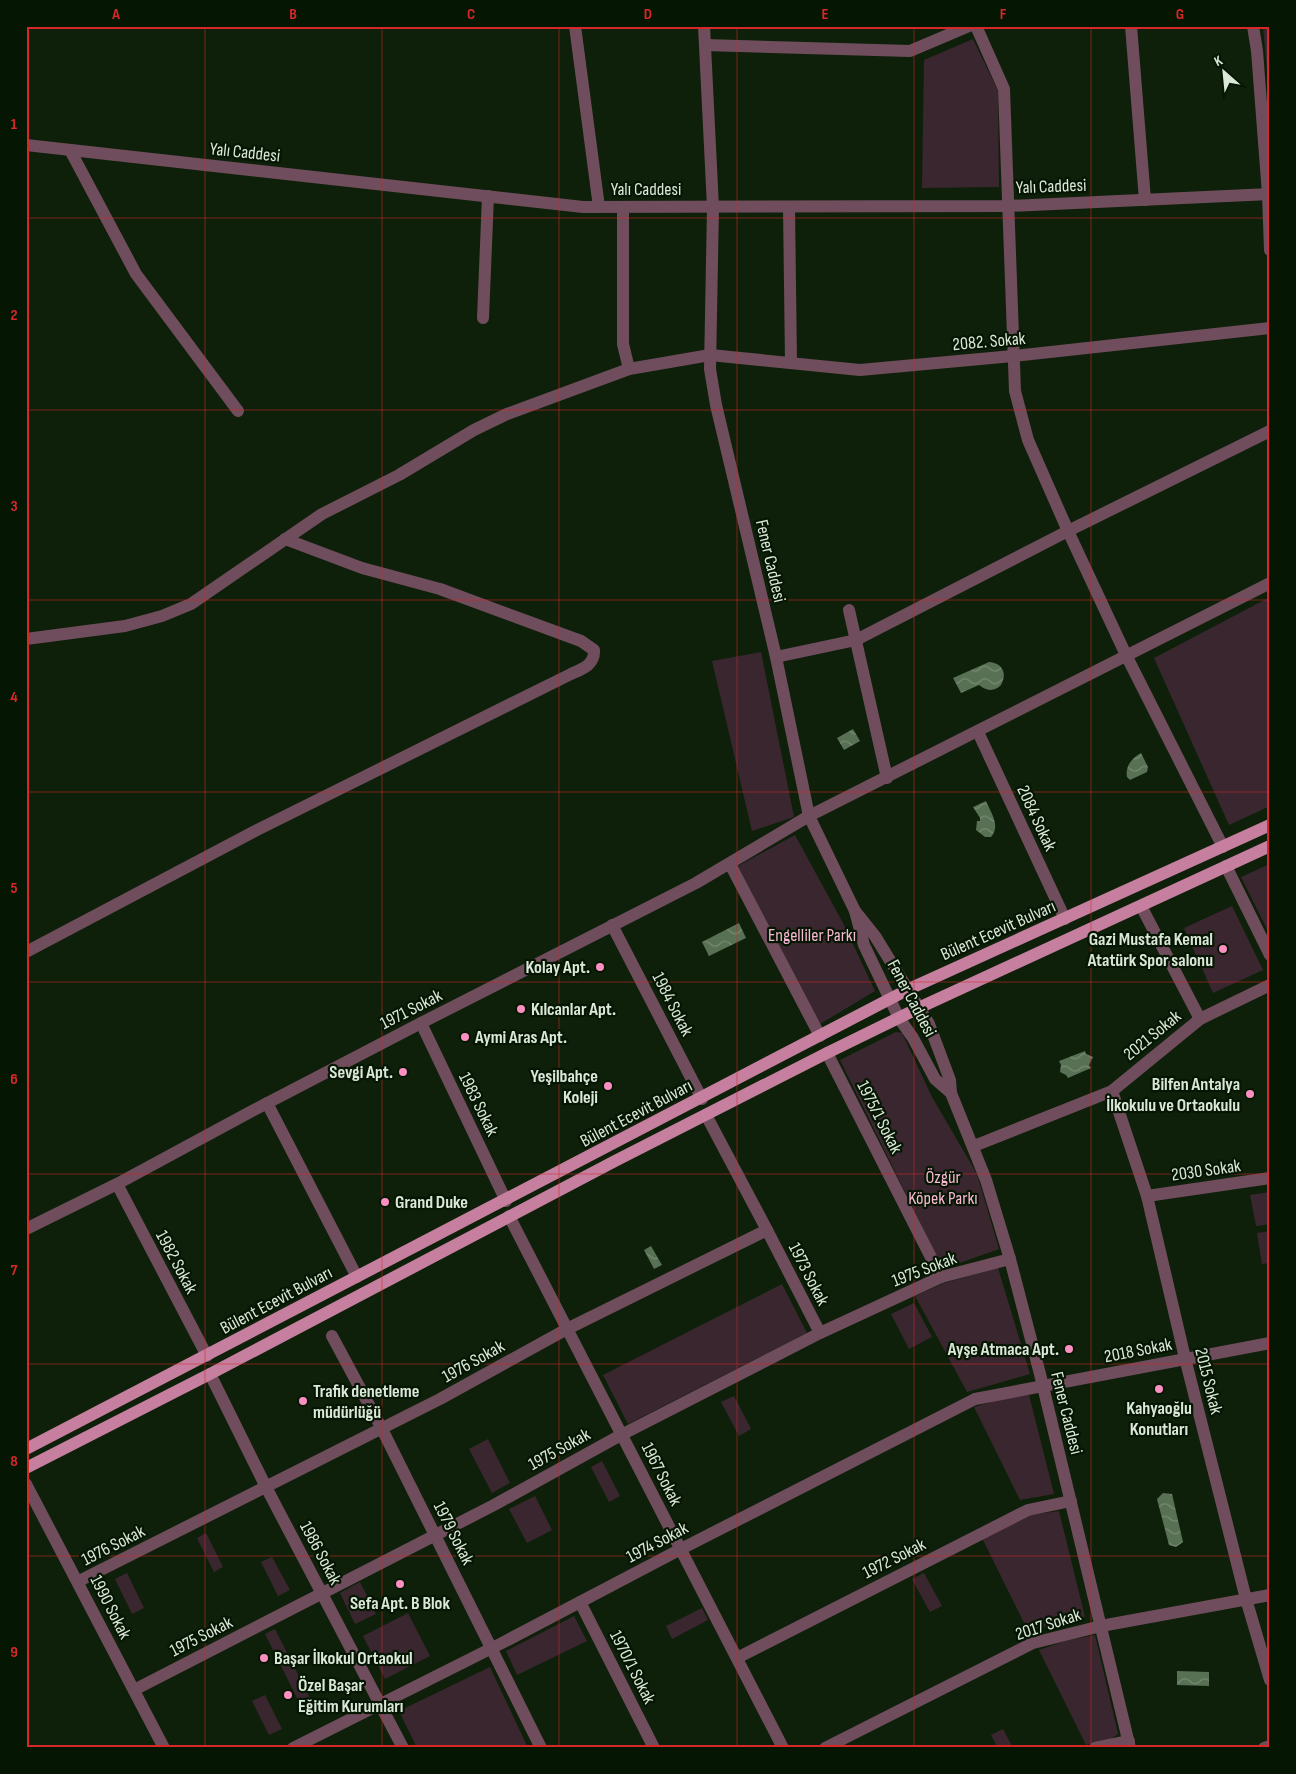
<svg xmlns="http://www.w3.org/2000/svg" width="1296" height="1774" font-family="'Sofia Sans Condensed',sans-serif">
<defs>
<pattern id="water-waves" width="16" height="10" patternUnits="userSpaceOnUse" patternTransform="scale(1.25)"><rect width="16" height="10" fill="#587053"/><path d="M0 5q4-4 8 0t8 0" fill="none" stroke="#778b73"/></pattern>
</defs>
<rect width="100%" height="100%" fill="#0e200a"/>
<g fill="#3a262f">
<polygon points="1263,26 1270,26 1270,103"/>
<polygon points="973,39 998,91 999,187 922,188 924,60"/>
<polygon points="1270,597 1270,806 1229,825 1154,658"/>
<polygon points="761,652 794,817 752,831 712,661"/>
<polygon points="795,835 843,923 875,991 820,1024 738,866"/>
<polygon points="1270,864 1270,935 1241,877"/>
<polygon points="1232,906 1263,970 1213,993 1184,928"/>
<polygon points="896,1032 902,1033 932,1097 977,1174 999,1249 943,1269 840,1060"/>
<polygon points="1270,1192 1270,1224 1256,1226 1250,1195"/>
<polygon points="1270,1231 1270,1263 1262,1264 1257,1233"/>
<polygon points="998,1268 1030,1374 967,1392 915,1296 944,1283"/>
<polygon points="782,1284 807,1333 628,1424 603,1375"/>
<polygon points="914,1303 932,1337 909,1349 891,1314"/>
<polygon points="1028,1391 1054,1494 1020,1500 974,1407"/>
<polygon points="734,1396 751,1429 739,1436 721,1402"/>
<polygon points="488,1439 510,1483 492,1493 469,1449"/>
<polygon points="602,1461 620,1496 609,1502 591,1467"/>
<polygon points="535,1496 552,1530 527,1543 509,1509"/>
<polygon points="1059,1511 1085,1617 1028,1631 982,1538 1030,1515"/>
<polygon points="206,1533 223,1567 214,1572 197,1538"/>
<polygon points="272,1557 290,1590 278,1596 261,1562"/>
<polygon points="127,1573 144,1608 132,1614 115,1579"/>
<polygon points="924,1573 942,1606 930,1612 912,1579"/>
<polygon points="360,1582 376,1614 355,1624 340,1593"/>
<polygon points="702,1608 708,1620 672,1639 666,1626"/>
<polygon points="408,1613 430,1656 385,1679 363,1636"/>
<polygon points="574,1616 587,1641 517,1675 506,1651"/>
<polygon points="275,1629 317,1712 307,1718 265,1634"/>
<polygon points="1095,1635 1118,1734 1111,1739 1086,1745 1039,1650 1065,1641"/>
<polygon points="490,1667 528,1748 417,1748 399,1711"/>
<polygon points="265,1695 282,1729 269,1735 252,1701"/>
<polygon points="1003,1729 1013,1748 998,1748 991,1735"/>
</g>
<g fill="url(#water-waves)">
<path d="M989,662C1002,663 1008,673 1001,685C994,692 986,691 979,685L961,693L953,678Z"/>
<polygon points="853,729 860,741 844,750 837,738"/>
<path d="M1141,753L1148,767L1147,772L1130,780L1127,777C1125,766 1132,758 1141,753Z"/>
<path d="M986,801C991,813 1001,826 991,837H985L976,830L977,821H980V818L973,807Z"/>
<polygon points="739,923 746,938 709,956 702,942"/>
<polygon points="1085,1051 1086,1054 1093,1057 1089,1065 1091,1068 1068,1078 1066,1075 1060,1072 1061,1065 1059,1061"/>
<polygon points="651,1246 662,1265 654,1269 644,1250"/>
<polygon points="1163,1493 1172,1494 1183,1542 1176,1547 1169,1545 1157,1499"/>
<polygon points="1177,1671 1209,1672 1209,1686 1177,1685"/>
</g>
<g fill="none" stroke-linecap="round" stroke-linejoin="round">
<g stroke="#704d5c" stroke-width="12">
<polyline points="575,26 599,207"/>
<polyline points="704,26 713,207 710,369 716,405 776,657 809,816 855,911"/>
<polyline points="976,26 1004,89 1015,391 1028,440 1068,531 1126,655 1223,847"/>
<polyline points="1131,26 1145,200"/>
<polyline points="1253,26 1257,51 1268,194 1270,250"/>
<polyline points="705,45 910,51 969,26"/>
<polyline points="26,145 583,207 1008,206 1270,194"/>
<polyline points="70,150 136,274 238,411"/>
<polyline points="623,207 623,344 629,369"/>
<polyline points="789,207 791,363"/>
<polyline points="483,318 488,196"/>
<polyline points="849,610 887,778"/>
<polyline points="26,639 125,626 162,616 191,604 322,514 399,475 474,430 507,414 629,369 710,355 860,370 1013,356 1270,328"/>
<polyline points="776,657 856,640 1068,531 1270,431"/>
<polyline points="978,732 1065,919"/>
<polyline points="730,864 820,1036"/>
<polyline points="1226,866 1270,955"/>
<polyline points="1141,906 1200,1019"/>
<polygon points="855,911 875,936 929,1024 950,1080 951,1093 935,1079 913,1038 899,1018 864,945"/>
<polyline points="612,925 702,1099"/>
<path d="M26,952L257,830L571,674C582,669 595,665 594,650L581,641L440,589L362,568L285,539"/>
<polyline points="421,1023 506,1201"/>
<polyline points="827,1053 941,1277"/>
<polyline points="1112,1091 1147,1196 1185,1358 1246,1599 1270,1680"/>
<polyline points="951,1093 986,1180 1010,1259 1040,1374 1130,1748"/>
<polyline points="267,1103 357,1277"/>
<polyline points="974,1146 1112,1091 1200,1019 1270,985"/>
<polyline points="117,1184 207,1356"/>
<polyline points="1147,1196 1270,1178"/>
<polyline points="509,1216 783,1748"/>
<polyline points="26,1229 117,1184 252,1111 421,1023 696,883 809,816 1270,583"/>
<polyline points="767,1230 820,1333"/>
<polyline points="332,1336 382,1429 541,1748"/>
<polyline points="210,1374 266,1487 403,1748"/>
<polyline points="26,1484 164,1748"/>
<polyline points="79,1581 440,1399 567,1329 767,1230 706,1115"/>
<polyline points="580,1602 654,1748"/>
<polyline points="737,1658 1028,1510 1071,1501"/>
<polyline points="134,1690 494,1505 621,1435 820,1333 941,1277 1010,1259"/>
<polyline points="293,1748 502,1643 681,1549 975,1399 1270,1343"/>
<polyline points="825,1748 1033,1643 1101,1626 1270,1595"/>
<polyline points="1095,1748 1129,1741"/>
<polyline points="1264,1748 1270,1746"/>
</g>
<g stroke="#c67f9f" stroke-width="12">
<polyline points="26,1449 909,989 1270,825"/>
<polyline points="26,1468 210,1374 615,1161 827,1053 925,1005 1270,846"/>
</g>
</g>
<path fill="none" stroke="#d62828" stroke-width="1" stroke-opacity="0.55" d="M205,26V1748M382,26V1748M559,26V1748M737,26V1748M914,26V1748M1091,26V1748M26,218H1270M26,410H1270M26,600H1270M26,792H1270M26,982H1270M26,1174H1270M26,1364H1270M26,1556H1270"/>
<g fill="#fc8fc2" stroke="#051603" stroke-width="2">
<circle cx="1223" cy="949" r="5"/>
<circle cx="600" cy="967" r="5"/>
<circle cx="521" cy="1009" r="5"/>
<circle cx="465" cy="1037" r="5"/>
<circle cx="403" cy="1072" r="5"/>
<circle cx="608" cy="1086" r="5"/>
<circle cx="1250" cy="1094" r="5"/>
<circle cx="385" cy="1202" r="5"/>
<circle cx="1069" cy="1349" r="5"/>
<circle cx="1159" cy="1389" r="5"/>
<circle cx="303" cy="1401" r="5"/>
<circle cx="400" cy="1584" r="5"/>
<circle cx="264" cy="1658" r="5"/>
<circle cx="288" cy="1695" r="5"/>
</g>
<g text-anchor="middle" stroke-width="4.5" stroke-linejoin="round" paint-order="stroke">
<g font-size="18" fill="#dbe7d8" stroke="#051603">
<text transform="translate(245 152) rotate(6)" y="6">Yalı Caddesi</text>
<text transform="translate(1051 186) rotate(-2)" y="6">Yalı Caddesi</text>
<text x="646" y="195">Yalı Caddesi</text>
<text transform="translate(989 341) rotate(-5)" y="6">2082. Sokak</text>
<text transform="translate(771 561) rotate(77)" y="6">Fener Caddesi</text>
<text transform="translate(1037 818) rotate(65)" y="6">2084 Sokak</text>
<text transform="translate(998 930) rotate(-24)" y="6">Bülent Ecevit Bulvarı</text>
<text transform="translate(912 998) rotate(62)" y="6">Fener Caddesi</text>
<text transform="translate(673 1004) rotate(63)" y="6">1984 Sokak</text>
<text transform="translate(411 1009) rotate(-27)" y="6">1971 Sokak</text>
<text transform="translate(1152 1035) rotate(-39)" y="6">2021 Sokak</text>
<text transform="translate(479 1104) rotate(64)" y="6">1983 Sokak</text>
<text transform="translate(636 1113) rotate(-28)" y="6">Bülent Ecevit Bulvarı</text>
<text transform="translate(880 1117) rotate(63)" y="6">1975/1 Sokak</text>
<text transform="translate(1206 1170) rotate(-8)" y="6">2030 Sokak</text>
<text transform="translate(177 1262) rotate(62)" y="6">1982 Sokak</text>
<text transform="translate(924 1269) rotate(-21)" y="6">1975 Sokak</text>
<text transform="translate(809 1274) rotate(63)" y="6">1973 Sokak</text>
<text transform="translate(276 1300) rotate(-28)" y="6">Bülent Ecevit Bulvarı</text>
<text transform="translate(1138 1350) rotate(-11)" y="6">2018 Sokak</text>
<text transform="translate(473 1361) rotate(-29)" y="6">1976 Sokak</text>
<text transform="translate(1209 1381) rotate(76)" y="6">2015 Sokak</text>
<text transform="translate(1067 1413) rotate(76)" y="6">Fener Caddesi</text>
<text transform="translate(559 1449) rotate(-29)" y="6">1975 Sokak</text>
<text transform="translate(662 1474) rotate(63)" y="6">1967 Sokak</text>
<text transform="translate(454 1533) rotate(63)" y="6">1979 Sokak</text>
<text transform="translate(657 1542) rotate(-28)" y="6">1974 Sokak</text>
<text transform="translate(113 1545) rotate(-27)" y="6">1976 Sokak</text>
<text transform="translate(321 1553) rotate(62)" y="6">1986 Sokak</text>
<text transform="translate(894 1558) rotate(-27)" y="6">1972 Sokak</text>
<text transform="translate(111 1607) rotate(63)" y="6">1990 Sokak</text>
<text transform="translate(1048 1624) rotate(-18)" y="6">2017 Sokak</text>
<text transform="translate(201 1636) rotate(-27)" y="6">1975 Sokak</text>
<text transform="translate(633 1667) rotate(63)" y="6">1970/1 Sokak</text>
</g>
<g font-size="18" fill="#f9b8d4" stroke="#051603">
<text x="812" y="941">Engelliler Parkı</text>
<text x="943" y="1183">Özgür<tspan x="943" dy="21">Köpek Parkı</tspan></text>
</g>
<g font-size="18" font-weight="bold" fill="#dbe7d8" stroke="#051603" text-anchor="end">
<text x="1213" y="945">Gazi Mustafa Kemal<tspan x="1213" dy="21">Atatürk Spor salonu</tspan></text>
<text x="590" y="973">Kolay Apt.</text>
<text x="531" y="1015" text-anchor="start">Kılcanlar Apt.</text>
<text x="475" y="1043" text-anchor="start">Aymi Aras Apt.</text>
<text x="393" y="1078">Sevgi Apt.</text>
<text x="598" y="1082">Yeşilbahçe<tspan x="598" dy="21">Koleji</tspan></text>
<text x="1240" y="1090">Bilfen Antalya<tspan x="1240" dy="21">İlkokulu ve Ortaokulu</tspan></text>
<text x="395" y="1208" text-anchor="start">Grand Duke</text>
<text x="1059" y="1355">Ayşe Atmaca Apt.</text>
<text x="313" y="1397" text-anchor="start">Trafik denetleme<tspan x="313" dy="21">müdürlüğü</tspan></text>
<text x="1159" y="1414" text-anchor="middle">Kahyaoğlu<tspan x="1159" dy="21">Konutları</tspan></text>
<text x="400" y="1609" text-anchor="middle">Sefa Apt. B Blok</text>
<text x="274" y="1664" text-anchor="start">Başar İlkokul Ortaokul</text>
<text x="298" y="1691" text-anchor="start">Özel Başar<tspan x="298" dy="21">Eğitim Kurumları</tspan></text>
</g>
</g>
<rect width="1296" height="1774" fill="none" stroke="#051603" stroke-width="55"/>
<g transform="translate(1224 72) rotate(333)" stroke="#051603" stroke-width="4" paint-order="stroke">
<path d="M0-4L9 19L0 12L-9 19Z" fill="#dbe7d8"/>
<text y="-8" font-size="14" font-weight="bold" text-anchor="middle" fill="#dbe7d8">K</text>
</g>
<rect x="28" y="28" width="1240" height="1718" fill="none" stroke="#d62828" stroke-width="2"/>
<g font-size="16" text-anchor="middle" font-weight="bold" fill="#d62828">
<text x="116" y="19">A</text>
<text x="293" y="19">B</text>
<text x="471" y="19">C</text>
<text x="648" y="19">D</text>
<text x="825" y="19">E</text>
<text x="1003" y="19">F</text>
<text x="1180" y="19">G</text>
<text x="14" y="129">1</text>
<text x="14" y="320">2</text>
<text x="14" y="511">3</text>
<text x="14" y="702">4</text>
<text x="14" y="893">5</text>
<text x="14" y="1084">6</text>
<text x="14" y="1275">7</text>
<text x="14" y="1466">8</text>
<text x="14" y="1657">9</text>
</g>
</svg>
